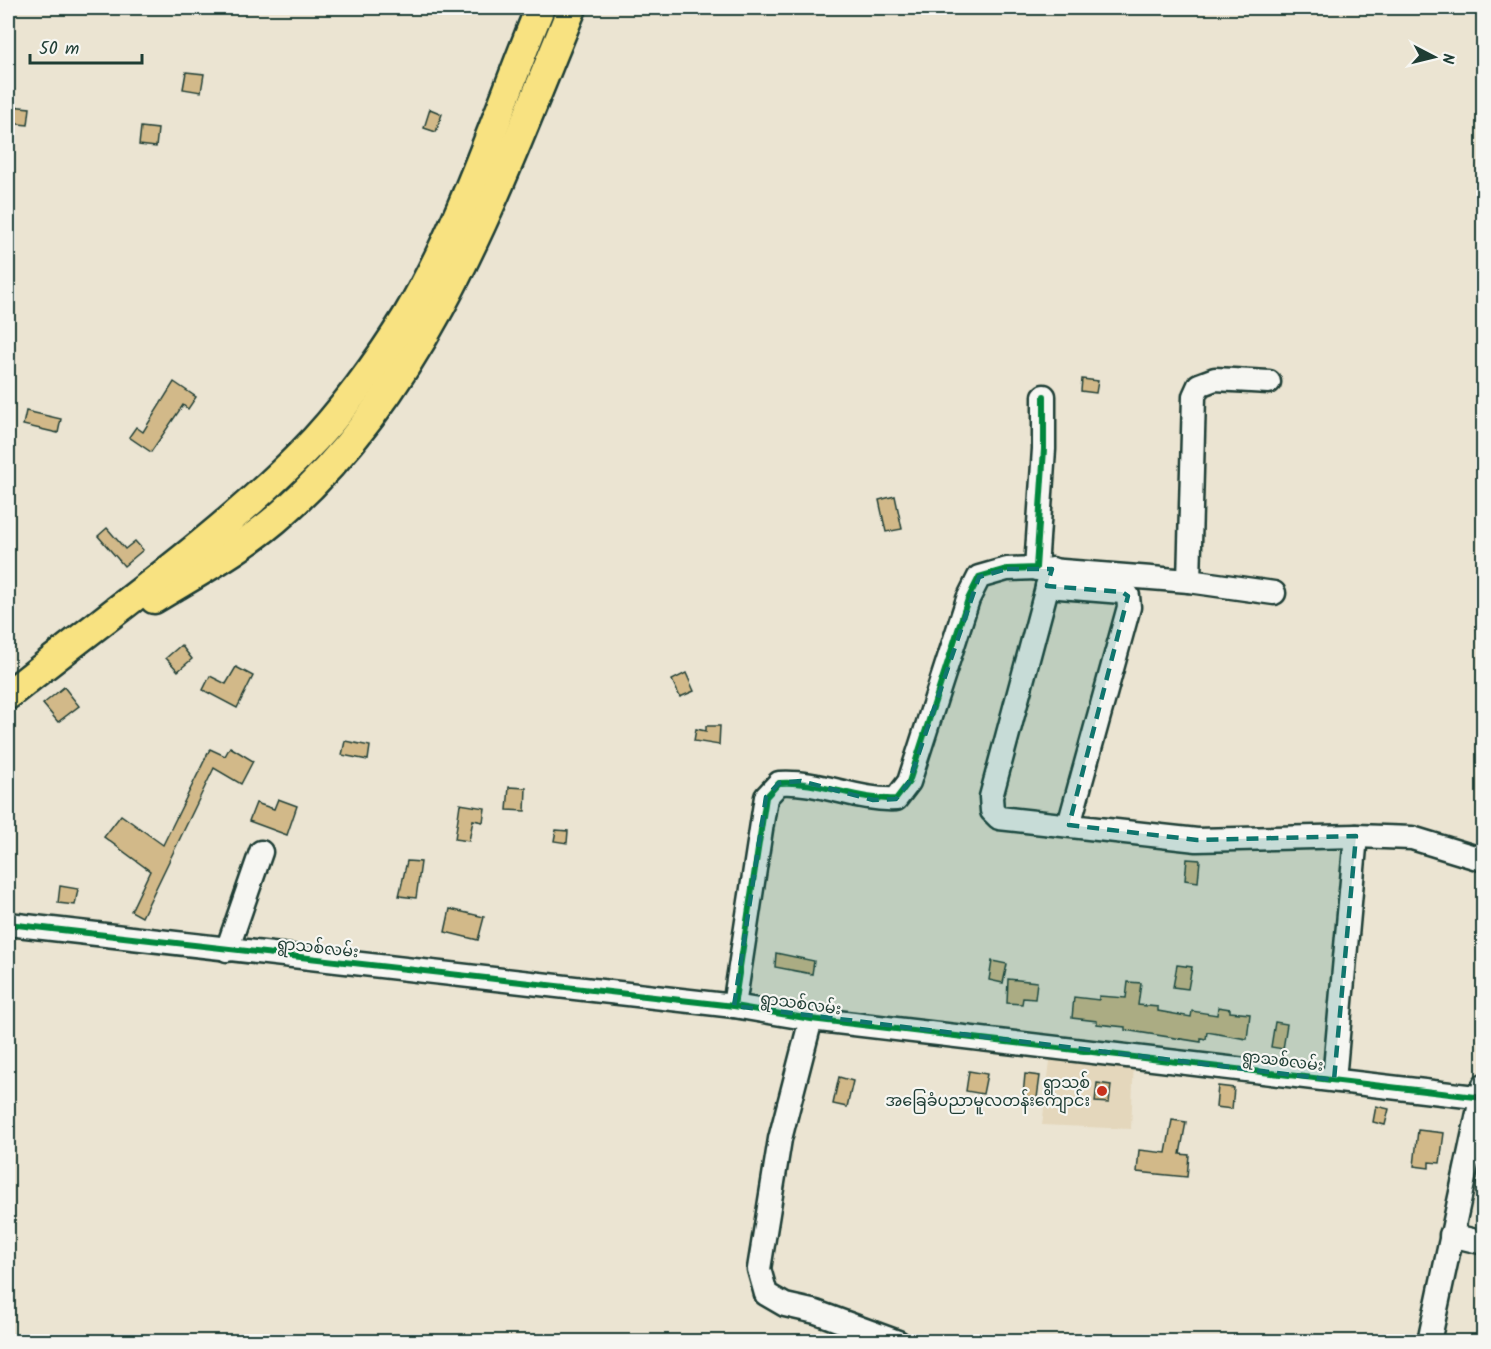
<svg xmlns="http://www.w3.org/2000/svg" width="1491" height="1349" font-family="Kalam,'Noto Sans Myanmar',sans-serif">
<rect width="100%" height="100%" fill="#ebe4d2"/>
<filter id="ink" filterUnits="userSpaceOnUse"><feTurbulence type="fractalNoise" baseFrequency=".0167" numOctaves="2"/><feDisplacementMap in="SourceGraphic" scale="12" xChannelSelector="R" yChannelSelector="G"/><feConvolveMatrix kernelMatrix="1 2 1 2 8 2 1 2 1" color-interpolation-filters="sRGB"/></filter>
<g filter="url(#ink)">
<polygon fill="#e4d7bc" points="1051,1053 1134,1061 1131,1129 1042,1125"/>
<g fill="#d2b989" stroke="#1f3d34" stroke-width="1.5">
<polygon points="186,72 204,74 201,92 183,89"/>
<polygon points="10,106 30,108 28,125 8,123"/>
<polygon points="430,109 442,114 436,132 424,128"/>
<polygon points="141,127 158,129 156,147 139,145"/>
<polygon points="1082,379 1098,381 1096,393 1081,391"/>
<polygon points="174,382 196,397 188,409 183,405 151,452 129,437 136,427 143,432"/>
<polygon points="26,411 61,419 58,433 23,425"/>
<polygon points="895,496 902,529 886,532 879,500"/>
<polygon points="107,528 125,549 135,541 143,550 124,566 98,536"/>
<polygon points="181,645 192,659 178,671 166,658"/>
<polygon points="236,667 253,676 237,708 203,690 210,676 226,684"/>
<polygon points="686,673 694,691 680,697 672,680"/>
<polygon points="64,687 79,706 58,722 43,704"/>
<polygon points="706,726 720,726 719,745 694,741 696,729 706,731"/>
<polygon points="345,741 370,746 368,760 342,755"/>
<polygon points="230,747 253,761 241,784 214,768 142,917 131,911 150,871 104,837 121,815 163,845 210,749 225,756"/>
<polygon points="509,787 526,788 525,811 507,810"/>
<polygon points="278,799 297,806 287,835 249,821 256,803 274,809"/>
<polygon points="460,804 485,808 483,822 473,820 469,841 455,839"/>
<polygon points="556,830 568,831 567,843 554,841"/>
<polygon points="1187,859 1200,860 1198,882 1185,880"/>
<polygon points="407,861 421,862 416,898 399,896"/>
<polygon points="60,886 78,889 75,905 58,903"/>
<polygon points="450,909 484,917 478,940 445,932"/>
<polygon points="776,953 814,961 812,974 775,967"/>
<polygon points="992,961 1007,964 1003,983 989,980"/>
<polygon points="1177,965 1192,967 1188,989 1173,987"/>
<polygon points="1008,979 1037,982 1035,999 1023,998 1022,1004 1007,1003"/>
<polygon points="1128,982 1141,983 1138,1005 1158,1007 1158,1011 1191,1017 1192,1011 1217,1015 1218,1007 1230,1009 1230,1012 1250,1014 1247,1039 1207,1032 1206,1039 1201,1038 1201,1042 1125,1030 1125,1027 1097,1024 1097,1021 1072,1018 1074,997 1099,1000 1099,996 1126,998"/>
<polygon points="1275,1022 1287,1024 1283,1049 1271,1047"/>
<polygon points="969,1071 987,1074 983,1094 966,1091"/>
<polygon points="1025,1074 1040,1076 1037,1098 1023,1096"/>
<polygon points="839,1077 853,1081 847,1107 833,1104"/>
<polygon points="1097,1083 1111,1085 1109,1103 1095,1102"/>
<polygon points="1218,1086 1234,1088 1232,1109 1216,1107"/>
<polygon points="1376,1106 1389,1109 1385,1125 1373,1122"/>
<polygon points="1172,1120 1186,1122 1180,1154 1189,1155 1187,1177 1137,1172 1139,1150 1166,1153"/>
<polygon points="1418,1130 1444,1133 1440,1163 1429,1162 1429,1168 1414,1166"/>
</g>
<g fill="none" stroke-linecap="round" stroke-linejoin="round">
<g stroke="#1f3d34" stroke-width="27">
<g id="minor">
<polyline points="1037,569 1189,581 1274,593"/>
<polyline points="1052,569 991,797 992,811 999,818 1197,840 1356,836 1412,838 1484,860"/>
<polyline points="1189,581 1194,396 1199,385 1215,379 1269,382"/>
<polyline points="1047,586 1122,592 1128,596 1129,607 1069,825"/>
<polyline points="8,924 734,1006 811,1019 1484,1098"/>
<polyline points="227,950 261,852"/>
<path d="M734,1006L766,797L779,783C819,780 856,801 896,799L909,782L968,599L979,577L1007,569L1036,568L1044,449V396"/>
<polyline points="811,1019 780,1139 759,1269 766,1294 785,1305 816,1312 898,1342"/>
<polyline points="1334,1080 1356,836"/>
<polyline points="1451,1235 1484,1243"/>
<polyline points="1429,1342 1484,1085"/>
</g>
</g>
<g stroke="#1f3d34" stroke-width="33">
<g id="major">
<path d="M154,599C198,572 247,546 285,511C433,378 498,186 572,8"/>
<path d="M8,695C106,616 213,543 302,453C339,416 380,360 407,316C464,220 498,110 540,8"/>
</g>
</g>
<use href="#minor" stroke="#f6f6f2" stroke-width="22"/>
<use href="#major" stroke="#f8e281" stroke-width="28"/>
<g stroke="#f6f6f2" stroke-width="10">
<g id="cycleway">
<polyline points="8,924 734,1006 811,1019 1484,1098"/>
<path d="M734,1006L766,797L779,783C819,780 856,801 896,799L909,782L968,599L979,577L1007,569L1036,568L1044,449V396"/>
</g>
</g>
<use href="#cycleway" stroke="#00873e" stroke-width="6"/>
</g>
</g>
<path fill="#0f766e" fill-opacity="0.2" stroke="#0f766e" stroke-width="4.5" stroke-dasharray="12 8" stroke-linejoin="round" d="M1007,569H1052L1047,586L1122,592L1128,596L1069,825L1197,840L1356,836L1334,1080L734,1006L766,797L779,783L801,781L873,800L896,799L909,782L979,577Z"/>
<circle fill="#c8321e" stroke="#f6f6f2" stroke-width="2" cx="1102" cy="1091" r="6"/>
<g text-anchor="middle" stroke-width="4.5" stroke-linejoin="round" paint-order="stroke">
<g font-size="16" fill="#1f3d34" stroke="#f6f6f2">
<text transform="translate(318 947) rotate(6)" y="6">ရွာသစ်လမ်း</text>
<text transform="translate(801 1003) rotate(8)" y="6">ရွာသစ်လမ်း</text>
<text transform="translate(1283 1060) rotate(7)" y="6">ရွာသစ်လမ်း</text>
</g>
<g font-size="16" fill="#1f3d34" stroke="#f6f6f2" text-anchor="end">
<text x="1090" y="1088">ရွာသစ်<tspan x="1090" dy="18">အခြေခံပညာမူလတန်းကျောင်း</tspan></text>
</g>
</g>
<rect width="1491" height="1349" fill="none" stroke="#f6f6f2" stroke-width="30"/>
<rect x="15" y="15" width="1461" height="1319" fill="none" stroke="#1f3d34" stroke-width="2" filter="url(#ink)"/>
<g transform="translate(1434 57) rotate(97)" stroke="#f6f6f2" stroke-width="4.5" paint-order="stroke">
<path d="M0-4.5L10 22L0 15L-10 22Z" fill="#1f3d34"/>
<text y="-9" font-size="16" font-weight="bold" text-anchor="middle" fill="#1f3d34">N</text>
</g>
<path d="M30 54v9h112v-9" fill="none" stroke="#1f3d34" stroke-width="3"/>
<text x="39" y="54" font-size="18" fill="#1f3d34" stroke="#f6f6f2" stroke-width="4.5" paint-order="stroke">50 m</text>
</svg>
